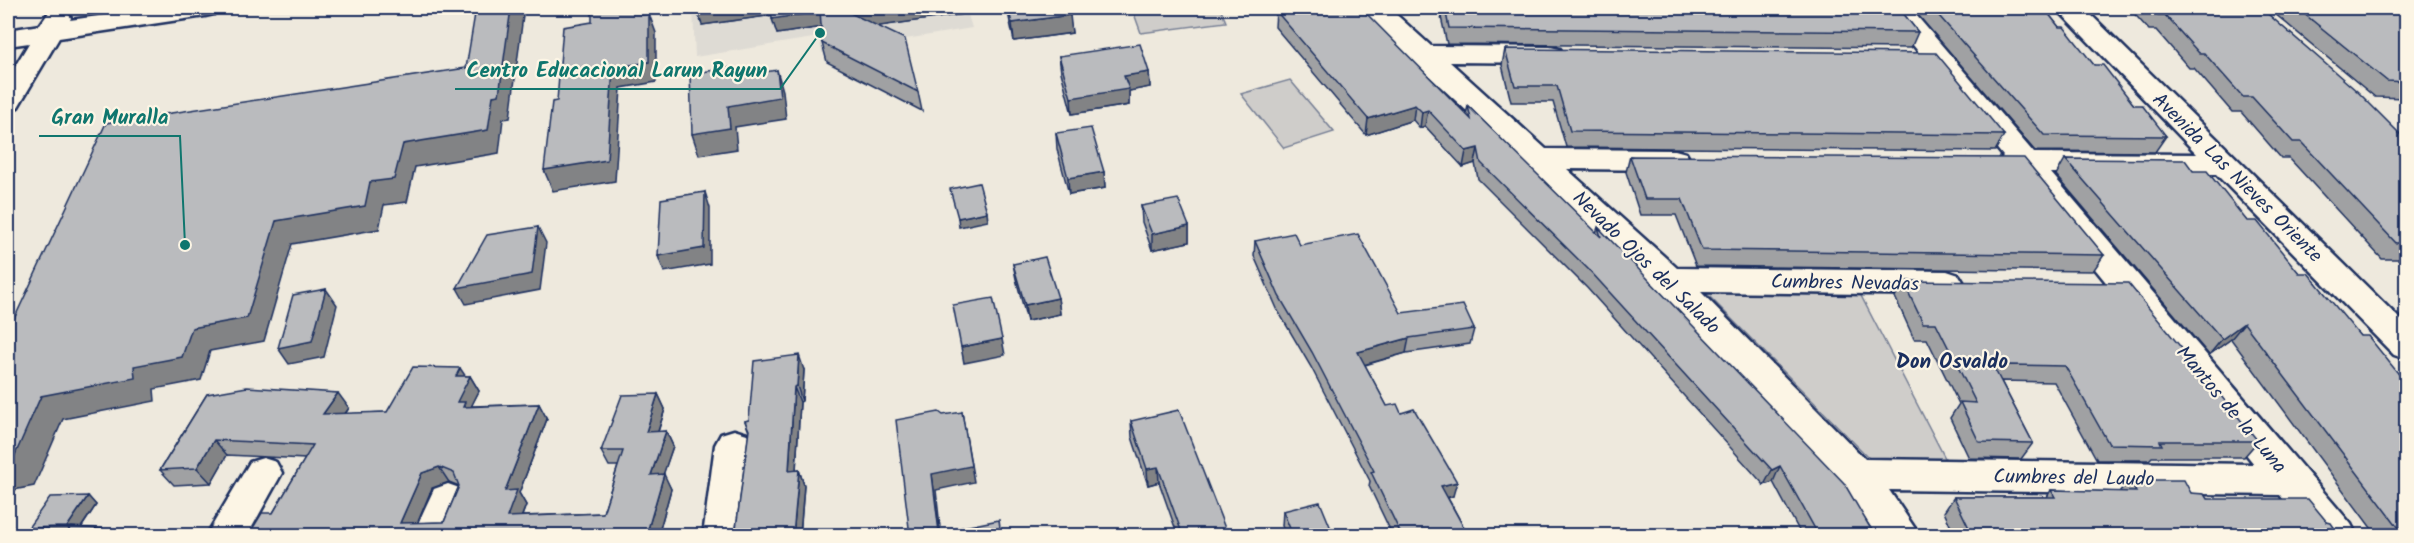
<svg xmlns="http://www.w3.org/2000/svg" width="2414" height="543" font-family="Kalam,sans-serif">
<rect width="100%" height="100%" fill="#eee9dd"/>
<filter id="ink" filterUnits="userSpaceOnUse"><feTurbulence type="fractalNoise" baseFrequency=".0167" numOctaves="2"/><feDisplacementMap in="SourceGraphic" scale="12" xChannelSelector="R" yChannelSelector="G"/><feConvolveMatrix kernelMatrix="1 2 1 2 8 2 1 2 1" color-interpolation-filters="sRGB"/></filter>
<g filter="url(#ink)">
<polygon fill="#dedbd4" points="693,8 966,8 972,28 822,53 819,37 695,57"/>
<g fill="#cfcdca" stroke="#757e94" stroke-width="1.5">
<polygon points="1132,8 1220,8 1226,22 1141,33"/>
<polygon points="1290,80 1334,132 1284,148 1241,94"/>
<polygon points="1704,291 1859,292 1946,460 1870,459"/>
</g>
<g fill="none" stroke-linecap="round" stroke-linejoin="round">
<g stroke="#1b2f5e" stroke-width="5">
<g id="minor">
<polygon points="1361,8 1389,8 1431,46 1550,47 1560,49 1564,55 1560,61 1550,63 1450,62 1546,149 1675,150 1686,153 1690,160 1686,167 1675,170 1567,169 1677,268 1947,271 1959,275 1964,283 1959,291 1947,295 1701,292 1865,459 2254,464 2017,173 2001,170 1997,163 2003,156 1883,8 1910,8 2034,153 2197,154 2056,8 2084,8 2406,325 2406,359 2394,355 2216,174 2051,173 2304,469 2351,524 2357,536 2313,536 2280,495 1889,490 1920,536 1877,536 1843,485 1657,288 1412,60"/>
<polygon points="734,430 747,434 753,445 743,536 703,536 715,445 721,434"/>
<polygon points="263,458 276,462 282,473 247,536 206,536 250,462"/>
<polygon points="448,484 462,489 467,500 452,536 412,536 434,489"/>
</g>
</g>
<g stroke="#1b2f5e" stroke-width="5">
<polygon id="major" points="156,8 218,8 214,14 205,16 59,38 18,107 8,110 8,78 29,43 8,46 8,30 40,25 49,12 58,10 67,12 71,18 70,20"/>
</g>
<use href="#minor" fill="#fcf5e5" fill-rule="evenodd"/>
<use href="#major" fill="#fcf5e5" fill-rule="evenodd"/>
</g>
<g fill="#a0a1a3" stroke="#1b2f5e" stroke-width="1.5" fill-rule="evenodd">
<polygon points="697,8 1068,8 1072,33 1014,41 1007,8 878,26 918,92 922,111 827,62 822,43 821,27 777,34 772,15 702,25"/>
<polygon points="1439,8 1899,8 1918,32 1911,48 1447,44"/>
<polygon points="1912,8 2044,8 2059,27 2094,65 2166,136 2155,152 2035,151"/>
<polygon points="2129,8 2261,8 2401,135 2406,135 2406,259 2382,259 2289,158 2281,158 2241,112 2232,112 2194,68 2189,68 2156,30 2149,30"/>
<polygon points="2268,8 2406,8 2406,98 2375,97"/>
<polygon points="1276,11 1466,114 1468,106 1596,233 1598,227 1875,536 1802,536 1773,482 1764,485 1587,288 1478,179 1475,163 1463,167 1425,126 1420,128 1413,120 1366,135 1275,27"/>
<polygon points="1505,49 2004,135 1995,151 1566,147 1553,102 1511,102 1502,65"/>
<polygon points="1059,56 1149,72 1150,87 1129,91 1129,105 1072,114 1061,72"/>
<polygon points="1056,133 1104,172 1105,188 1069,194 1057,149"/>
<polygon points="1630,156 2104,255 2093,271 1696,266 1676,215 1640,215 1626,172"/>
<polygon points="2065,159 2193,171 2247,221 2299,273 2360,336 2406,536 2377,536 2231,339 2209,355 2056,175"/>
<polygon points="1141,206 1189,226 1189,242 1152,250 1142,222"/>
<polygon points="1255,241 1300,245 1401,313 1474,329 1470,344 1406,353 1365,365 1387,406 1401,413 1453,496 1448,498 1468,535 1480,536 1393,536 1369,486 1370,481 1311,367 1278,311 1254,256"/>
<polygon points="1013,264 1058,298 1060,314 1027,321 1016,279"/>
<polygon points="1903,281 2258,441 2244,457 2152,457 2149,460 2097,460 2054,382 2001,381 2033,443 2021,459 1969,458 1950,418 1959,404 1927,339 1914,339 1895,297"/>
<polygon points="804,370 802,401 800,402 796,471 799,470 804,485 800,536 735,536 749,432 745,421 749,420"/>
<path d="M465,376H470L479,391L471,406L539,404L547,419L519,493L526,505L522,516L603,513L618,466H609L601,451L658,394L665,409L658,432L666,431L673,446L663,474L671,489L658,536H248L273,513L305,459L227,455L211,483L174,485L160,470L207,394L349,408L345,414L387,412ZM449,482L459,486L444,522L417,523L432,488Z"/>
<polygon points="1131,421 1228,536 1178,536 1159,482 1148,485 1132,437"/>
<polygon points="2129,480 2191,493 2207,499 2327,522 2340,536 1955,536 1944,512 1954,497 2047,497 2051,490 2119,492"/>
<polygon points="88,496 96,505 81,528 102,529 109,536 36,536 28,528"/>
<polygon points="1283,511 1334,536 1286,536 1282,526"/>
</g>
<g fill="#828385" stroke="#1b2f5e" stroke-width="1.5">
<polygon points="511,8 524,8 510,118 503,119 499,153 415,167 407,202 384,205 379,229 292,244 264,341 210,351 201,380 154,389 155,401 63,419 34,486 8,491 8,464 41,396 134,366 192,328 276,221 370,182 403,144 493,96"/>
<polygon points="641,8 647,8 648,35 641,15"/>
<polygon points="716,8 772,8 774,15 702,25 697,10"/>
<polygon points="818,8 820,8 822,27 777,34 772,19"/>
<polygon points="880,8 1007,8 852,30 848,12"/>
<polygon points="649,14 656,33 656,82 621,88 615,181 553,191 544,170"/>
<polygon points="1070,15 1072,33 1014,41 1012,23"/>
<polygon points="777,70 783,91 786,119 735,127 737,149 699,155 692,134"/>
<polygon points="1149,72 1150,87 1129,91 1129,105 1072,114 1071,98 1124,76"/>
<polygon points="1415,105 1413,120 1366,135 1368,119"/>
<polygon points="1428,110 1425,126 1420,128 1422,112"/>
<polygon points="1478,148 1475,163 1463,167 1466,151"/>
<polygon points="1104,172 1105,188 1069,194 1068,178"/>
<polygon points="705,192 710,208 710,264 664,272 658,256"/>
<polygon points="987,212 988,221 959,227 958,218"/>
<polygon points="1189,226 1189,242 1152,250 1152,234"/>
<polygon points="538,227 546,243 540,290 466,304 457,288"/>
<polygon points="326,289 337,305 324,357 289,364 278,348"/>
<polygon points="1058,298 1060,314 1027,321 1025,305"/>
<polygon points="2244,323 2231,339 2209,355 2222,339"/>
<polygon points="1409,338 1406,353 1356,367 1358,352"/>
<polygon points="1002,339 1005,355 964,363 961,347"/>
<polygon points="799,355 804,370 802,401 797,386"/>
<polygon points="460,368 468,380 470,376 479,391 470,409 475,417 457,402 456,376"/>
<polygon points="794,387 800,402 795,486 789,471"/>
<polygon points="338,393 349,408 334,429 323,414"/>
<polygon points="658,394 665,409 653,447 646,432"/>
<polygon points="539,404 547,419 519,493 526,505 516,531 507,517 505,491"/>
<polygon points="962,412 974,482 936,490 941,536 939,532 932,474"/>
<polygon points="666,431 673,446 658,490 651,475"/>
<polygon points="214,440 227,455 211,483 197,468"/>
<polygon points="1780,466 1773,482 1764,485 1772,470"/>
<polygon points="439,467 449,482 432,488 412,536 400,523 422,473"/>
<polygon points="1158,467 1159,482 1148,485 1147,469"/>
<polygon points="799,470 804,485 800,536 793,536"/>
<polygon points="664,474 671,489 658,536 646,536"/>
<polygon points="1457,482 1453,496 1438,500 1441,486"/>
<polygon points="88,496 96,505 76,535 67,527"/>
<polygon points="102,529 109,536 97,536"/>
</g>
<g fill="#babbbe" stroke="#1b2f5e" stroke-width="1.5" fill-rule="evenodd">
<polygon points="476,8 511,8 499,95 493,96 488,130 403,144 394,179 370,182 365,206 276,221 247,318 192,328 182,357 134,366 135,378 41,396 11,464 8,464 8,332 106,123 466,68"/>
<polygon points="592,8 641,8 641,15 649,14 649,62 613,68 607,160 544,170 552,102 557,101 563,27 592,22"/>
<polygon points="697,8 716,8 697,10"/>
<polygon points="771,8 818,8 818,12 772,19"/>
<polygon points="820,8 880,8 848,12 905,39 918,92 822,43"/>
<polygon points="1008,8 1068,8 1070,15 1012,23"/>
<polygon points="1290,8 1361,8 1471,119 1468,106 1601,237 1598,227 1844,483 1875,536 1819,536 1780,466 1772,470 1591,272 1481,163 1478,148 1466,151 1428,110 1422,112 1415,105 1368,119 1276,11"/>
<polygon points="1445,8 1899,8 1918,32 1449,28"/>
<polygon points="1932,8 2044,8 2059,27 2064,27 2094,65 2103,65 2134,105 2142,105 2166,136 2044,135"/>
<polygon points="2152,8 2261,8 2358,92 2401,135 2406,135 2406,243 2396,243 2301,142 2293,142 2252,97 2243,97 2204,53 2199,53 2165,15 2158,15"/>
<polygon points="2297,8 2406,8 2406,82 2387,81"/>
<polygon points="1140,44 1149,72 1124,76 1129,89 1071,98 1059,56"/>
<polygon points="1505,49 1936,53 2004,135 1570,131 1557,86 1515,86"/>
<polygon points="733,67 734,77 777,70 780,97 728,106 730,128 692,134 690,74"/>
<polygon points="1091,128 1104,172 1068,178 1056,133"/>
<polygon points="1630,156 2024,158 2104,255 1702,250 1682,199 1645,199"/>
<polygon points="2065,159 2185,160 2193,171 2207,171 2247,221 2257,221 2299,273 2308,273 2360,336 2368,336 2406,383 2406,536 2405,536 2244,323 2222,339"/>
<polygon points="979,183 987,212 958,218 950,189"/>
<polygon points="705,192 704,248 658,256 661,199"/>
<polygon points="1178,199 1189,226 1152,234 1141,206"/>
<polygon points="538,227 532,274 457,288 487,235"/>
<polygon points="1294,233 1300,245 1358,234 1401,313 1463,305 1474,329 1409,338 1358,352 1387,406 1397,404 1401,413 1414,409 1457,482 1441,486 1468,535 1478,532 1480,536 1405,536 1404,533 1401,534 1371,472 1374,471 1312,352 1279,296 1255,241"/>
<polygon points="1045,257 1058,298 1025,305 1013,264"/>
<polygon points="1903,281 2128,283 2258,441 2160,441 2162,445 2109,444 2065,366 2007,365 1993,366 2033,443 1979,442 1960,402 1976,403 1936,323 1923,323"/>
<polygon points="326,289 312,341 278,348 293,295"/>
<polygon points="993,298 1002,339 961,347 953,305"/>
<polygon points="799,355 797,386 794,387 789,471 799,470 793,536 735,536 749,430 745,421 749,420 754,361"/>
<path d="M413,367L460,368L456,376H470L457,402H465L463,407L539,404L505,491L517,490L507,517L603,513L623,451H601L622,395L658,394L646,432L666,431L651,475L664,474L646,536H248L262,513H273L313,445L214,440L197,468L160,470L207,394L247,387L338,393L323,414L387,412ZM439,467L454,473L459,486L444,522L400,523L422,473Z"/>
<polygon points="1179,410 1228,536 1183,536 1158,467 1147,469 1131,421"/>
<polygon points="939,412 943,415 962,412 971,466 932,474 939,532 999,520 1001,536 910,536 896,420"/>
<polygon points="2129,480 2184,480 2191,493 2204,494 2207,499 2308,499 2327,522 2331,523 2340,536 1973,536 1954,497 2055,497 2051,490 2136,492"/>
<polygon points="88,496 67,527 28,528 50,497"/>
<polygon points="1320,502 1334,536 1293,536 1283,511"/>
<polygon points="71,527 102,529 97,536 65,536"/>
</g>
</g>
<g text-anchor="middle" stroke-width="4.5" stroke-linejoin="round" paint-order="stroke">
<g font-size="20" fill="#1b2f5e" stroke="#fcf5e5">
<text transform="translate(2238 177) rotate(45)" y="7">Avenida Las Nieves Oriente</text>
<text transform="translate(1647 262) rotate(44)" y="7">Nevado Ojos del Salado</text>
<text transform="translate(1845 282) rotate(1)" y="7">Cumbres Nevadas</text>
<text transform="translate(2232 409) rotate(50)" y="7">Mantos de la Luna</text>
<text transform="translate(2074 477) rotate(1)" y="7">Cumbres del Laudo</text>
</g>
<g font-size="21" font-weight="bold" fill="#1b2f5e" stroke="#fcf5e5">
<text x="1952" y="368">Don Osvaldo</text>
</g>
</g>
<path fill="none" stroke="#0f766e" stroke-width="2" d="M820 33L780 89H455M185 245L180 136H39"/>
<g fill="#0f766e" stroke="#fcf5e5" stroke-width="2">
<circle cx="820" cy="33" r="6"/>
<circle cx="185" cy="245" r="6"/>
</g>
<g font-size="21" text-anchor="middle" font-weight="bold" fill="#0f766e" stroke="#fcf5e5" stroke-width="4.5" stroke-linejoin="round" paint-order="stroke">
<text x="617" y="77">Centro Educacional Larun Rayun</text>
<text x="110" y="124">Gran Muralla</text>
</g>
<rect width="2414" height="543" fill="none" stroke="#fcf5e5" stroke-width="30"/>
<rect x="15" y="15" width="2384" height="513" fill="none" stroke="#1b2f5e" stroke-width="2" filter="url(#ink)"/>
</svg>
